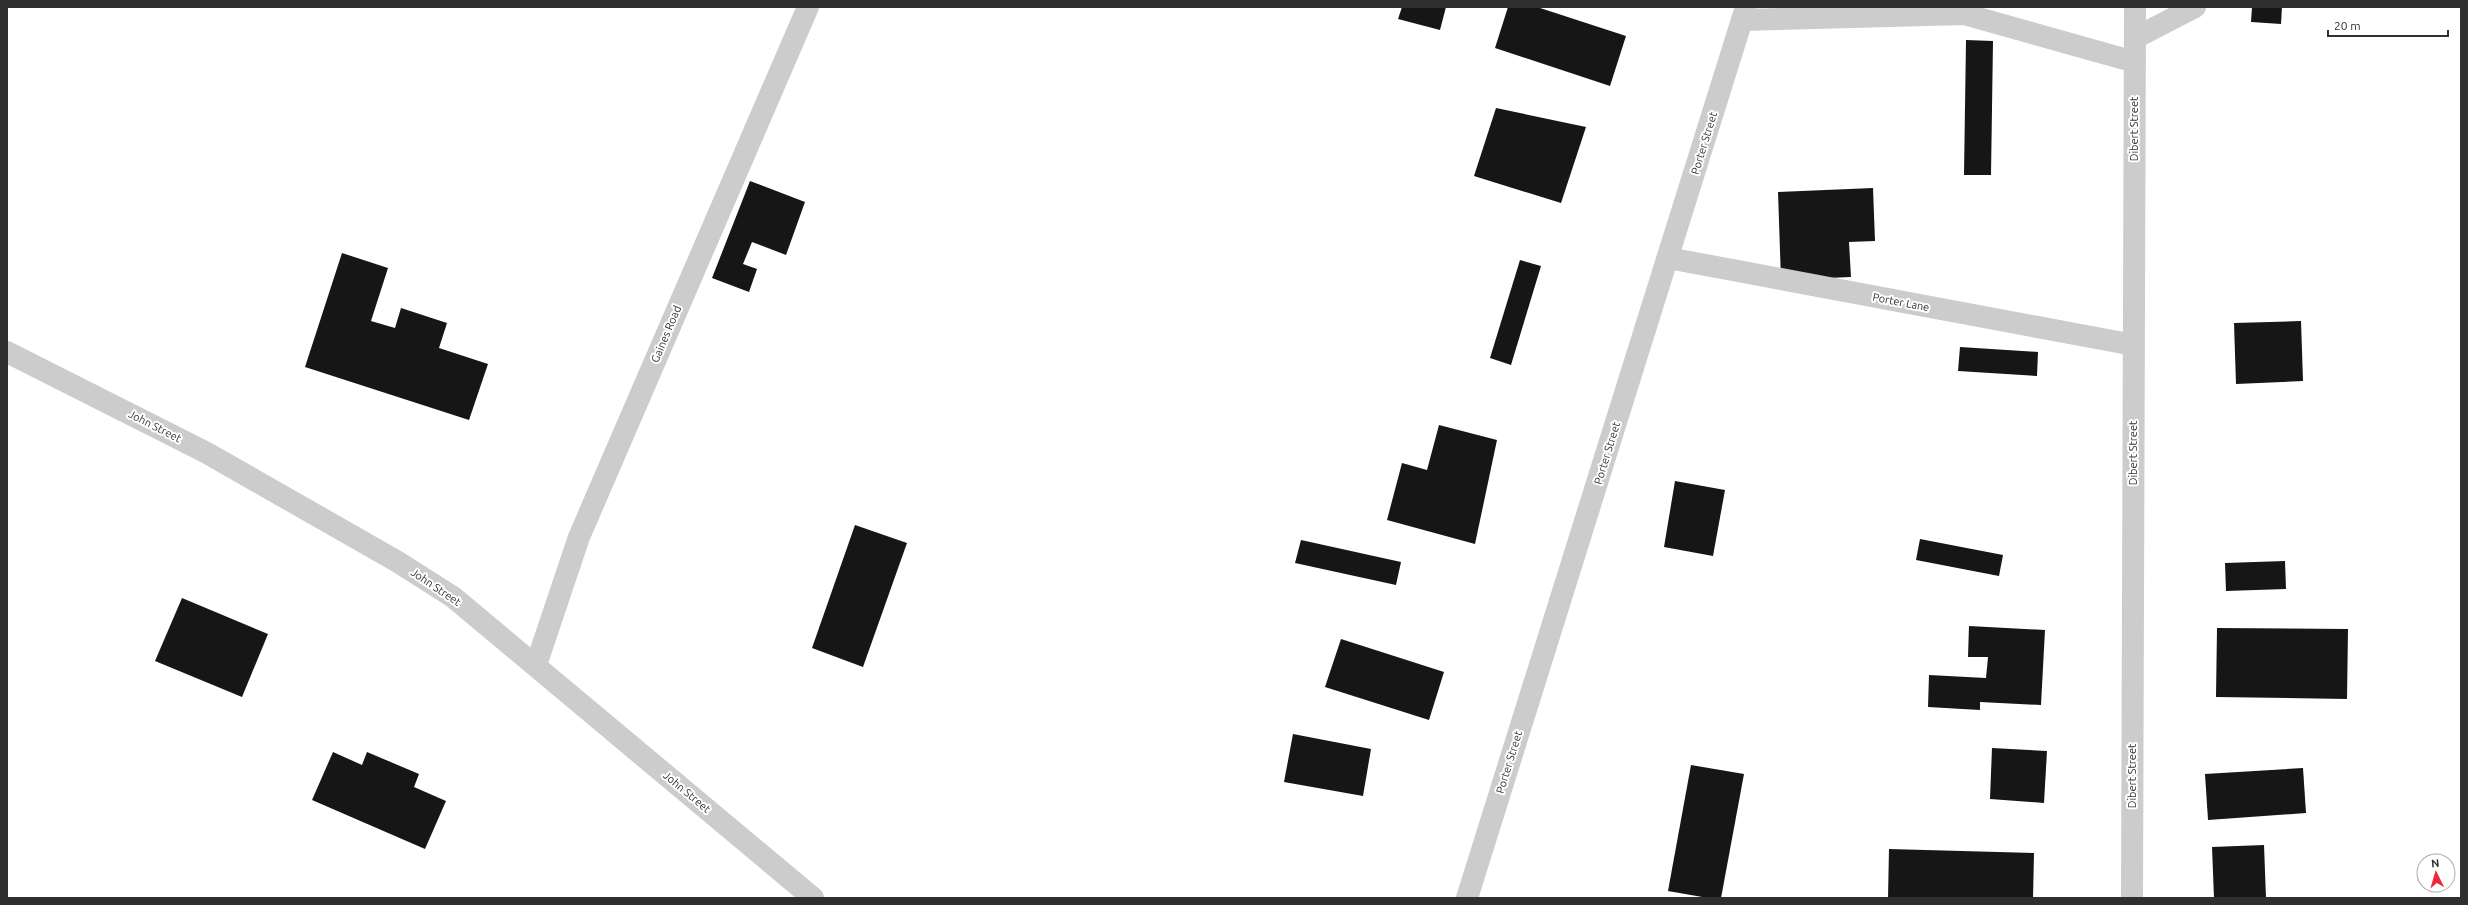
<svg xmlns="http://www.w3.org/2000/svg" width="2468" height="905" font-family="Ubuntu,sans-serif">
<rect width="100%" height="100%" fill="#fff"/>
<g fill="#161616">
<polygon points="1402,7 1446,7 1440,30 1398,19"/>
<polygon points="1508,7 1537,7 1626,36 1610,86 1495,48"/>
<polygon points="2252,7 2282,7 2281,24 2251,22"/>
<polygon points="1966,40 1993,41 1991,175 1964,175"/>
<polygon points="1496,108 1586,127 1561,203 1474,176"/>
<polygon points="750,181 805,202 786,255 752,242 743,264 757,269 749,292 712,278"/>
<polygon points="1873,188 1875,241 1849,242 1851,277 1781,280 1778,192"/>
<polygon points="342,253 388,268 371,321 395,328 401,308 447,323 439,348 488,364 469,420 305,367"/>
<polygon points="1520,260 1541,266 1511,365 1490,358"/>
<polygon points="2301,321 2303,381 2236,384 2234,323"/>
<polygon points="1960,347 2038,352 2037,376 1958,371"/>
<polygon points="1439,425 1497,440 1475,544 1387,520 1402,463 1427,470"/>
<polygon points="1675,481 1725,490 1713,556 1664,547"/>
<polygon points="855,525 907,543 863,667 812,648"/>
<polygon points="1920,539 2003,555 1999,576 1916,560"/>
<polygon points="1301,540 1401,562 1396,585 1295,563"/>
<polygon points="2285,561 2286,589 2226,591 2225,563"/>
<polygon points="182,598 268,634 242,697 155,661"/>
<polygon points="1969,626 2045,630 2041,705 1980,702 1980,710 1928,707 1929,675 1986,678 1988,657 1968,657"/>
<polygon points="2217,628 2348,629 2347,699 2216,697"/>
<polygon points="1341,639 1444,672 1429,720 1325,687"/>
<polygon points="1293,734 1371,749 1363,796 1284,782"/>
<polygon points="1992,748 2047,751 2044,803 1990,799"/>
<polygon points="333,752 362,765 367,752 419,774 414,787 446,801 425,849 312,800"/>
<polygon points="1691,765 1744,774 1721,898 1708,898 1668,891"/>
<polygon points="2303,768 2306,813 2208,820 2205,774"/>
<polygon points="2264,845 2266,898 2214,898 2212,847"/>
<polygon points="1889,849 2034,853 2033,898 1888,898"/>
</g>
<g fill="none" stroke-linecap="round" stroke-linejoin="round">
<g stroke="#ccc" stroke-width="22">
<polyline points="1742,20 1964,14 2135,62"/>
<polyline points="2135,38 2195,7"/>
<polyline points="1668,258 2134,345"/>
<polyline points="7,352 207,453 398,562 453,597 813,898"/>
<polyline points="536,665 579,537 808,7"/>
<polyline points="1467,898 1746,7"/>
<polyline points="2132,898 2135,7"/>
</g>
</g>
<g text-anchor="middle" stroke-width="4" stroke-linejoin="round" paint-order="stroke">
<g font-size="11" fill="#2f2f2f" stroke="#fff">
<text transform="translate(2134 129) rotate(-90)" y="4">Dibert Street</text>
<text transform="translate(1704 143) rotate(-73)" y="4">Porter Street</text>
<text transform="translate(1901 302) rotate(11)" y="4">Porter Lane</text>
<text transform="translate(666 334) rotate(-67)" y="4">Gaines Road</text>
<text transform="translate(155 426) rotate(27)" y="4">John Street</text>
<text transform="translate(1607 453) rotate(-73)" y="4">Porter Street</text>
<text transform="translate(2133 453) rotate(-90)" y="4">Dibert Street</text>
<text transform="translate(436 587) rotate(34)" y="4">John Street</text>
<text transform="translate(1509 762) rotate(-73)" y="4">Porter Street</text>
<text transform="translate(2132 776) rotate(-90)" y="4">Dibert Street</text>
<text transform="translate(687 792) rotate(40)" y="4">John Street</text>
</g>
</g>
<rect width="2468" height="905" fill="none" stroke="#2f2f2f" stroke-width="16"/>
<g transform="translate(2436 873) rotate(355)"><circle r="19" fill="#ffffff" stroke="#acacac"/>
<path d="M0-3L7 15L0 10L-7 15Z" fill="#ec2a3c"/>
<text y="-6" font-size="11" font-weight="bold" text-anchor="middle" fill="#2f2f2f">N</text>
</g>
<path d="M2328 30v6h120v-6" fill="none" stroke="#2f2f2f" stroke-width="2"/>
<text x="2334" y="30" font-size="12" fill="#2f2f2f" stroke="#ffffff" stroke-width="3" paint-order="stroke">20 m</text>
</svg>
